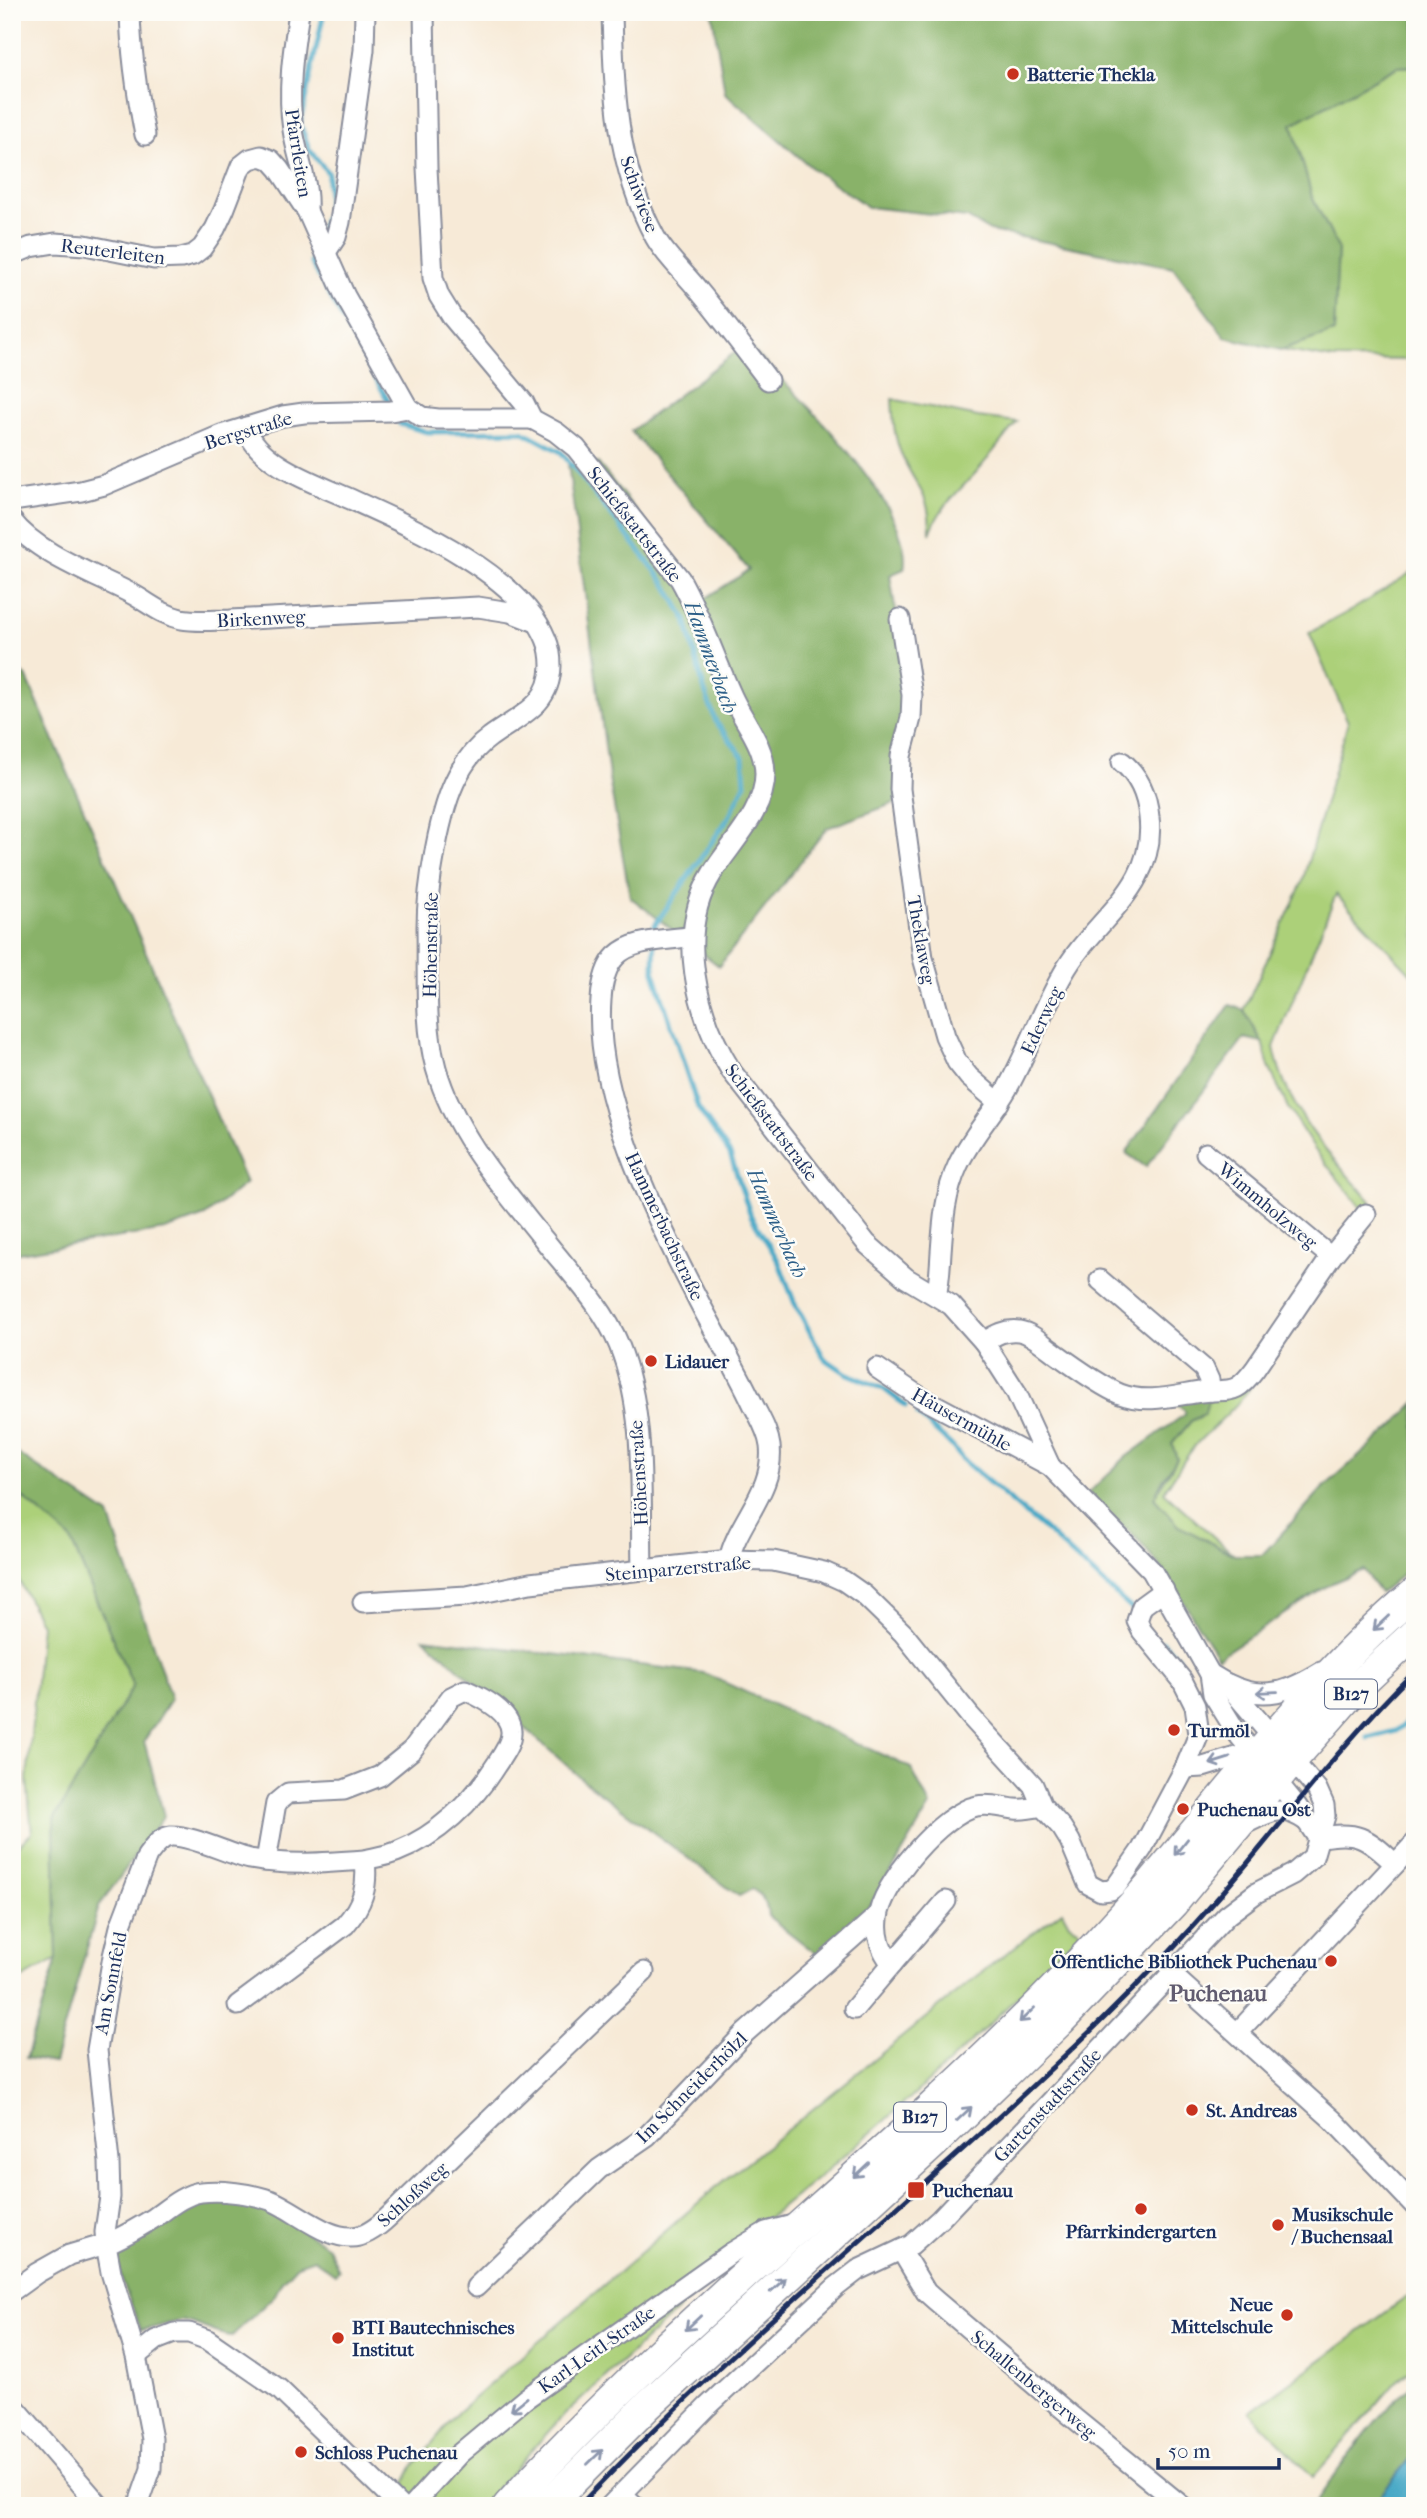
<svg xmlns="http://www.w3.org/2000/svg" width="1427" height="2518" font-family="'IM FELL French Canon',serif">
<rect width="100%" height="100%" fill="#fdfcf7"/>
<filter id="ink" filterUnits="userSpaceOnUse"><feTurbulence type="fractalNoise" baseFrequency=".0143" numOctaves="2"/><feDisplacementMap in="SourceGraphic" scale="14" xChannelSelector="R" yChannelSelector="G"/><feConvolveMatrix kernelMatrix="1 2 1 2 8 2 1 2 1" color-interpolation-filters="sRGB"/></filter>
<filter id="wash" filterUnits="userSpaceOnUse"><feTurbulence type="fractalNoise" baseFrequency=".00686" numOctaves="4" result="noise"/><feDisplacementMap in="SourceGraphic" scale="28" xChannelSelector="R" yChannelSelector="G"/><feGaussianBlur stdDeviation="1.57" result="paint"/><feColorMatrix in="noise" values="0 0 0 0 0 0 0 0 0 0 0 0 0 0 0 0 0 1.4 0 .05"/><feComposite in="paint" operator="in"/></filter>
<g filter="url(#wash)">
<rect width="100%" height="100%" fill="#f7ead7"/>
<g fill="#acd079" stroke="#64806c" stroke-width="2">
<polygon points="1415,66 1415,360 1333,359 1281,350 1334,332 1338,248 1312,197 1292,124 1397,67"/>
<path d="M892,399L978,417L1017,422C1004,437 992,454 979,469C960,491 939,506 930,534C930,493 919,492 903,458C894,439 893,419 892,399Z"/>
<path d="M1415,570V978L1336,894L1274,1047C1285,1108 1330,1157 1371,1201L1370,1206L1362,1209L1315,1150L1288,1108L1269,1067L1262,1042L1244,1010L1302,883L1348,722L1309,633L1352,610Z"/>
<path d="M1250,1388C1236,1408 1216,1424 1199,1441C1185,1457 1175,1474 1164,1492L1234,1555L1179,1526L1154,1498L1177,1459L1172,1444L1191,1421L1200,1417L1209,1396Z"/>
<polygon points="12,1488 70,1538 133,1686 54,1819 57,1959 12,1984 12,1851 32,1833 27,1780 41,1625 12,1566"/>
<path d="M1062,1911L1069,1924L1082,1932C972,2045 854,2154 728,2249L724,2267L558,2421L481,2506H428L410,2499L405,2483L414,2465L458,2412L714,2189L996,1961Z"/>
<polygon points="1415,2291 1415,2367 1397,2381 1313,2477 1250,2412"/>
</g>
<g fill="#89b269" stroke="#527064" stroke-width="2">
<polygon points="712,12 1415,12 1415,66 1397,67 1292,124 1312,197 1338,248 1334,332 1281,350 1225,337 1173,267 990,231 967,218 868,207 813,169 725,93"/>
<path d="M746,344C788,385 917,507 904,569L890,575L906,678L895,803L827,828L719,966L630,897L610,784L568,464L598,463L706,598L749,570L631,431Z"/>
<polygon points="12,666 26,676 246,1183 205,1216 165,1230 12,1254"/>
<polygon points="1230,1005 1244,1010 1262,1042 1244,1038 1146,1167 1126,1153"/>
<polygon points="1209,1396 1205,1413 1191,1421 1172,1444 1177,1459 1162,1481 1154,1498 1179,1526 1234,1555 1262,1555 1323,1488 1394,1425 1415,1403 1415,1564 1380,1593 1363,1570 1332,1583 1218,1657 1164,1571 1137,1539 1088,1493 1126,1457 1184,1415 1185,1411 1173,1401"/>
<polygon points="12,1450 109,1515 171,1699 144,1741 164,1816 99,1906 54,2063 26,2058 57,1959 54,1819 133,1686 70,1538 12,1488"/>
<path d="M424,1638L704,1673L911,1768L930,1806L872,1904L818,1955L768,1916C767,1903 763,1896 752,1889L739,1896L583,1780Z"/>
<path d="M214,2200L273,2211L328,2247L339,2270L335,2274L314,2259L297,2265L282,2281L275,2295L232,2336C213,2334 200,2324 184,2321C177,2320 152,2329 141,2330L121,2278L115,2248C145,2230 178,2202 214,2200Z"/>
<path d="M1415,2383V2453L1372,2506H1313C1344,2463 1373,2416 1415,2383Z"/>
</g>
<polygon fill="#47a8c6" stroke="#316c92" stroke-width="2" points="1415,2453 1415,2506 1372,2506"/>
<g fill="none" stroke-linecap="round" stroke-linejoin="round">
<g stroke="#47a8c6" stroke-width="5">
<polyline points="322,228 328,207 328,173 309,149 300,123 324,12"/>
<polyline points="316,248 311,262 391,406"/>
<polyline points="395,415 400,424 427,432 522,431 561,452 665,583 686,620 704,689 716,722 743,757 745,784 729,817 655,925 654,972 698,1108 730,1154 751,1216 778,1260 795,1304 824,1358 846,1373 884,1389 906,1406"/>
<polyline points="918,1415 951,1445 964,1461 1045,1530 1135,1612"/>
<polyline points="1163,1642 1178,1658"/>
<polyline points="1368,1738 1396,1731 1415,1715"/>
</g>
</g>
</g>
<g filter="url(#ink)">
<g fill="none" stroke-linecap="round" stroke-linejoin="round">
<g stroke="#898c9a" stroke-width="23">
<g id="street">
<path d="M130,12C131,54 137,94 145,135"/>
<path d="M299,12C293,51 287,91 293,130C297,157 309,183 307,209"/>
<path d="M424,12L427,168L433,278L439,296L452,317L524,403L532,419L556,432L576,448L680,579C701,616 714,657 732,696C743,721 765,745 765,774C765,811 732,842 713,872C675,932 696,1015 732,1072L867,1244L906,1278L951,1305L984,1342L1016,1392L1050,1466L1152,1571L1210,1674L1213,1694L1237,1733L1296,1805L1318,1838"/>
<path d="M612,12C614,91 616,165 655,237C666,257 685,273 699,291C723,320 745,350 768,380"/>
<polyline points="326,252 336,237 340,222 364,50 365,12"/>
<polyline points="12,255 31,247 55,243 85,245 154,259 181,258 193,255 202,248 215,229 224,210 241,166 250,159 261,156 271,160 279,169 307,211 345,296 408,408"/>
<path d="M246,427C257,464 315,483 348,498C410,526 519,573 546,639C550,648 551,657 551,666C550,707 518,716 490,737C476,747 466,760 458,775C439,810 427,887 427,927C428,973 424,1024 436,1068C455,1135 503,1188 545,1241C571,1274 603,1306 619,1345C647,1415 640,1497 642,1570"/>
<polyline points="12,501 81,491 104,485 221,435 283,416 304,413 391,411 408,408 422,417 438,419 532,419"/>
<path d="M12,521C37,554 96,575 132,594C149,603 162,615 181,619C197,622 214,620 230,620L478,607L510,612L536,622"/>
<polyline points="900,619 912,695 911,718 901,756 900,789 923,958 945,1036 957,1062 969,1077 999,1103"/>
<path d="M692,936C669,941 634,938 616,956C605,967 602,984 601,1000C594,1091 651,1209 693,1290C712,1328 734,1364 752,1402C759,1417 768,1430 770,1446C775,1491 737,1521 729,1560"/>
<polyline points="1206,1153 1331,1257"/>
<polyline points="1100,1280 1204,1369 1209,1380 1211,1391"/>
<path d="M936,1295C940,1281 940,1266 941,1252C943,1222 945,1193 958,1165C971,1137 992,1115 1007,1089C1028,1051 1042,1011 1063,974C1094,918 1157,889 1149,817C1147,794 1139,776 1122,762"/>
<path d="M984,1342C995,1335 1005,1329 1019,1331C1032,1333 1041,1343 1051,1350C1069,1363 1100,1386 1120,1394C1146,1404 1173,1396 1200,1392C1231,1388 1234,1397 1255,1369L1331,1257L1366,1214"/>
<polyline points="877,1368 920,1397 1050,1466"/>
<polyline points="363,1602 467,1596 530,1583 729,1560 773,1561 824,1572 844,1581 864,1595 903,1633 970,1716 1033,1785 1042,1806 1062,1828 1070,1841 1088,1884 1101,1891 1111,1890 1117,1885 1142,1849 1185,1768 1199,1734 1195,1706 1182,1680 1142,1631 1137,1621 1142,1606 1164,1590"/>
<path d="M1228,1684C1264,1702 1290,1691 1321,1672"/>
<polyline points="1185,1768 1203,1767 1239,1756 1255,1757"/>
<path d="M1243,1825C1268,1813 1279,1803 1305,1820"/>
<path d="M1318,1838C1356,1830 1367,1837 1395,1864"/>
<path d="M266,1861L276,1803L288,1793L344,1790L380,1776L412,1750L451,1697L465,1690C481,1697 510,1711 511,1731C512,1743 502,1756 496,1765C473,1802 437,1836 396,1852C386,1856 375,1857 365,1860"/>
<polyline points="892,1964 946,1901"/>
<polyline points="1170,1973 1333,2120 1415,2206"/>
<path d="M854,2009L892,1964C881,1950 876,1937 878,1919C880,1885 943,1812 977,1806C990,1803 1003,1808 1015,1809C1024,1810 1033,1808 1042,1806"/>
<polyline points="1238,2032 1415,1843"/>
<polyline points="901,2250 926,2292 935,2300 1069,2414 1182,2506"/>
<polyline points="476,2287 599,2169 647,2136 745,2033 877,1916"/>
<path d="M12,2291L37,2273L69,2255L106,2244L105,2232L110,2197L109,2162L97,2050L113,1956L120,1927L147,1856C153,1848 160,1837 171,1836C191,1835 228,1854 250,1859C288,1866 326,1863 365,1860C368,1887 363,1904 345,1925L238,2005"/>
<polyline points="136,2356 156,2340 174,2333 189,2333 208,2340 279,2389 400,2506"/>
<polyline points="12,2404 100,2506"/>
<polyline points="622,2494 635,2506"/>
<path d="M138,2506L151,2469L152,2439L136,2356L111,2272L106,2244C123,2237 138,2228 154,2218C167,2209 184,2194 201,2192C222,2190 250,2193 270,2200C296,2210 329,2243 359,2236C376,2232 393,2212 406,2200L644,1972"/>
<polyline points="412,2506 459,2454 525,2399 731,2253 766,2232 797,2224"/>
<polyline points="610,2506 707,2407 836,2287 858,2270 911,2245 940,2219 1227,1915 1256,1893 1293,1874 1313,1857 1325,1816 1324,1805 1317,1789 1227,1684 1210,1674"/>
</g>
</g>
<g stroke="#898c9a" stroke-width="33">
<g id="primary">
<path d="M508,2506C673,2323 871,2174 1044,1999C1080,1962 1116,1924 1150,1885C1236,1785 1313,1678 1415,1593"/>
<polyline points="547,2506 648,2405 935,2142 1060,2021 1173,1903 1292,1760 1352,1692 1415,1633"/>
</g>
</g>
<use href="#street" stroke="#fff" stroke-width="19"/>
<use href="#primary" stroke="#fff" stroke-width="30"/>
<path stroke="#1b2f5e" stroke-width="5" d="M579,2506C743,2333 931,2186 1101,2021C1144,1979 1185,1936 1224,1891C1287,1818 1345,1739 1415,1671"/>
</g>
<defs><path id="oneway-shaft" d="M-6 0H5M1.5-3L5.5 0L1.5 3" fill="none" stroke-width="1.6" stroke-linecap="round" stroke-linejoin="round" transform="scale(1.75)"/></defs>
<g stroke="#8d97ae">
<use href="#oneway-shaft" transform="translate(1381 1623) rotate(137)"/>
<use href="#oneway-shaft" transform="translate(1267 1692) rotate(178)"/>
<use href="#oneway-shaft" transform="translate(1220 1761) rotate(163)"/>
<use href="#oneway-shaft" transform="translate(1181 1847) rotate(129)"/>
<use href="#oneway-shaft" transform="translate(1027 2015) rotate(136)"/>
<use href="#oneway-shaft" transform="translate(964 2114) rotate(-43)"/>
<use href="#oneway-shaft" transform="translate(861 2170) rotate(137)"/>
<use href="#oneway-shaft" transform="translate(778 2285) rotate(-42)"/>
<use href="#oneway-shaft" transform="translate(693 2323) rotate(137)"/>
<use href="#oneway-shaft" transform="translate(519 2404) rotate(141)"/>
<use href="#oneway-shaft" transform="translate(595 2457) rotate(-44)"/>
</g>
</g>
<g fill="#c8321e" stroke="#fdfcf7" stroke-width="2.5">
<circle cx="1013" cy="74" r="7"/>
<circle cx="651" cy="1361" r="7"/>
<circle cx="1174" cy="1730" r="7"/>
<circle cx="1183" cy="1809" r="7"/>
<circle cx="1331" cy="1961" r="7"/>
<circle cx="1192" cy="2110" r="7"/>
<rect x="907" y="2181" width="18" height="18" rx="3.5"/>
<circle cx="1141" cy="2209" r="7"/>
<circle cx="1278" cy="2225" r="7"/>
<circle cx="1287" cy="2315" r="7"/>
<circle cx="338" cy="2338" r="7"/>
<circle cx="301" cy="2452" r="7"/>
</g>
<g text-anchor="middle" stroke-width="5" stroke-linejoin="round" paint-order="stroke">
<g fill="#fdfcf7" stroke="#5f6c8c" stroke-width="2">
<rect x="1325" y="1679.5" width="52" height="29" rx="5"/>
<rect x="894" y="2102.5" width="52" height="29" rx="5"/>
</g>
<g font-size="18" font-weight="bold" fill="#1b2f5e">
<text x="1351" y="1700">B127</text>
<text x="920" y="2123">B127</text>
</g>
<g font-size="19" font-weight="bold" fill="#1b2f5e" stroke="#fdfcf7" text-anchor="start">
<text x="1027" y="81">Batterie Thekla</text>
<text x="665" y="1368">Lidauer</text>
<text x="1188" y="1737">Turmöl</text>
<text x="1197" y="1816">Puchenau Ost</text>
<text x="1317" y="1968" text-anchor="end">Öffentliche Bibliothek Puchenau</text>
<text x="1206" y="2117">St. Andreas</text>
<text x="932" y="2197">Puchenau</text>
<text x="1292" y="2221">Musikschule<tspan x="1292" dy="22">/ Buchensaal</tspan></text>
<text x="1141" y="2238" text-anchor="middle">Pfarrkindergarten</text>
<text x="1273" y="2311" text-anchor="end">Neue<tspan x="1273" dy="22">Mittelschule</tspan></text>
<text x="352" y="2334">BTI Bautechnisches<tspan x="352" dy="22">Institut</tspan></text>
<text x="315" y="2459">Schloss Puchenau</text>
</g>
<g font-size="19" fill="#1b2f5e" stroke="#fdfcf7">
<text transform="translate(299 153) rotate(81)" y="7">Pfarrleiten</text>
<text transform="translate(640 194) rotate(70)" y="7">Schiwiese</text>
<text transform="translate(113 251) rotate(7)" y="7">Reuterleiten</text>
<text transform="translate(248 430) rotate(-17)" y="7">Bergstraße</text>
<text transform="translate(635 524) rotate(52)" y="7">Schießstattstraße</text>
<text transform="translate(261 618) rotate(-3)" y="7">Birkenweg</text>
<text transform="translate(922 940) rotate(80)" y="7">Theklaweg</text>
<text transform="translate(430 945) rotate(-89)" y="7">Höhenstraße</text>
<text transform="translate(1041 1020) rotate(-65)" y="7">Ederweg</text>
<text transform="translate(772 1122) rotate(53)" y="7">Schießstattstraße</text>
<text transform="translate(1268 1205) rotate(40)" y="7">Wimmholzweg</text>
<text transform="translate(665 1226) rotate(65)" y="7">Hammerbachstraße</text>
<text transform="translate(962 1419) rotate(29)" y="7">Häusermühle</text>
<text transform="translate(638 1473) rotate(-93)" y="7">Höhenstraße</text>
<text transform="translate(678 1568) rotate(-5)" y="7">Steinparzerstraße</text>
<text transform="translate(110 1983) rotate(-79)" y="7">Am Sonnfeld</text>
<text transform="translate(691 2087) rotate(-45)" y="7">Im Schneiderhölzl</text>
<text transform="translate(1047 2105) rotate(-47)" y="7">Gartenstadtstraße</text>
<text transform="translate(412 2194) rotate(-42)" y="7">Schloßweg</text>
<text transform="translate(596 2349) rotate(-35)" y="7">Karl-Leitl-Straße</text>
<text transform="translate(1034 2384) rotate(40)" y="7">Schallenbergerweg</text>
</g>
<g font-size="21" font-style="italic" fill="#2d5f88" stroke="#fdfcf7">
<text transform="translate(711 657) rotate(70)" y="7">Hammerbach</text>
<text transform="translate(777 1223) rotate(66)" y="7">Hammerbach</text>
</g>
<g font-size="23" font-weight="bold" fill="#615c70" stroke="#fdfcf7">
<text x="1218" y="2001">Puchenau</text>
</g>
</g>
<rect width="1427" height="2518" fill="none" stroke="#fdfcf7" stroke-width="42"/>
<path d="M1158 2458v10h121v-10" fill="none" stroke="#1b2f5e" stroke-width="3.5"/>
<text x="1168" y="2458" font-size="21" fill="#1b2f5e" stroke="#fdfcf7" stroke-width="5" paint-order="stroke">50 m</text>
</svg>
